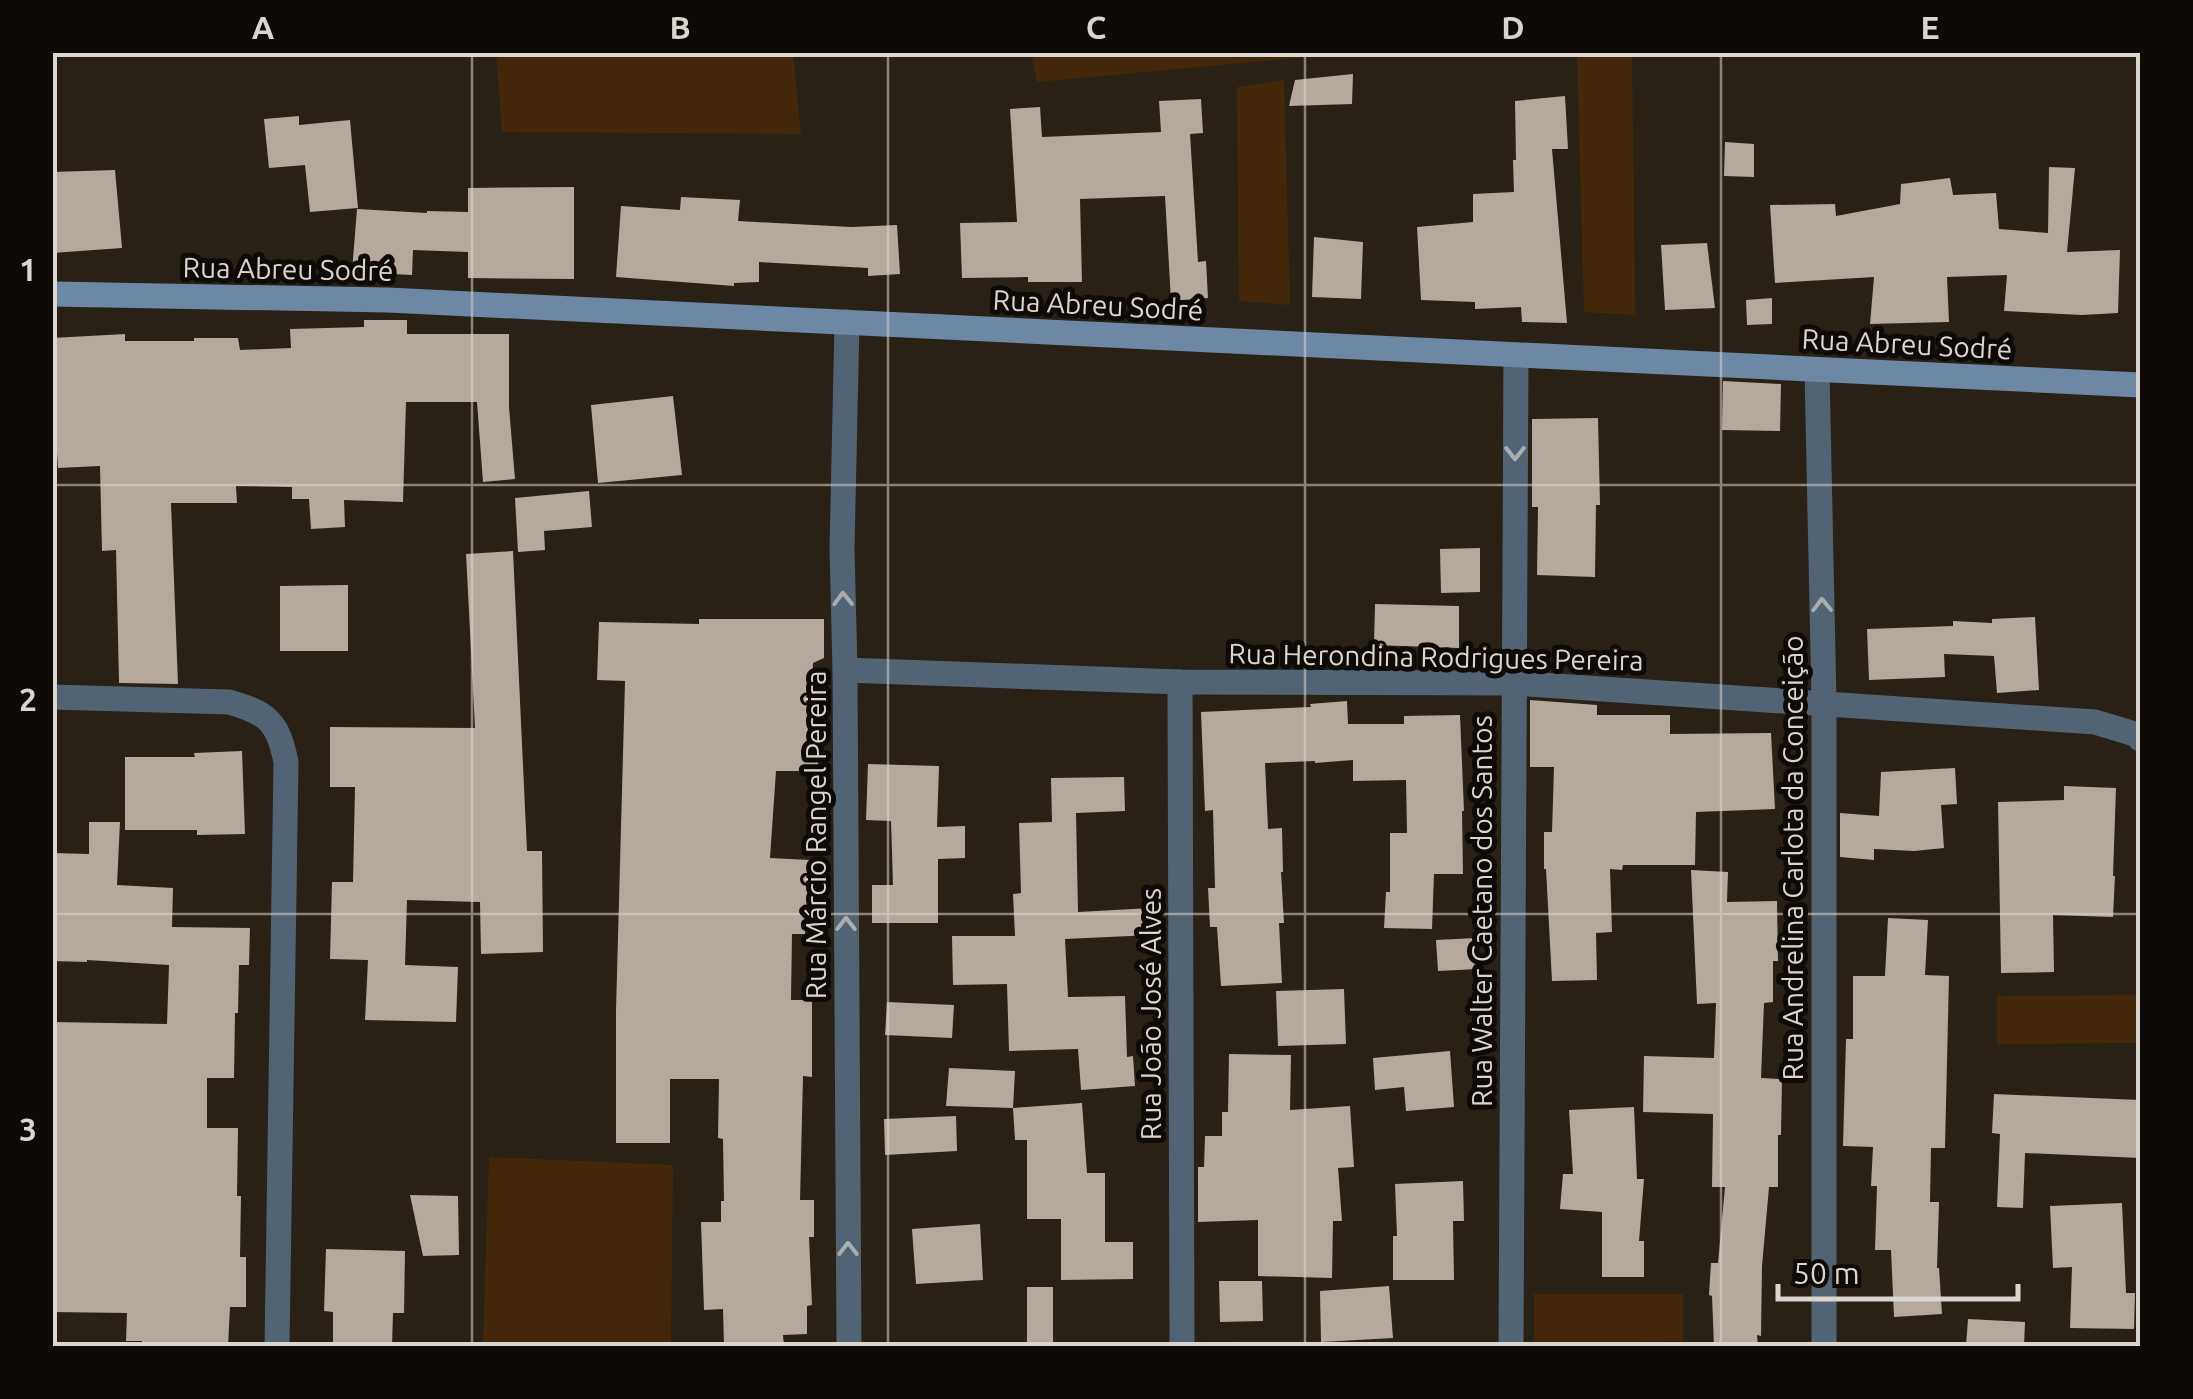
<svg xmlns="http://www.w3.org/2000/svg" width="2193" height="1399" font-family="Ubuntu,sans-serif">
<rect width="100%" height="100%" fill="#292016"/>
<g fill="#422808">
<polygon points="496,53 793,53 801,134 502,132"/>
<polygon points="1031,53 1031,52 1351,53 1037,82"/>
<polygon points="1577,53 1632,53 1635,315 1584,312"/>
<polygon points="1284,80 1290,305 1239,301 1237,87"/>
<polygon points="2140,995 2140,1043 1997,1044 1997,996"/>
<polygon points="489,1157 673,1165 671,1346 483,1346"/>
<polygon points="1534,1294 1683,1294 1683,1341 1534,1343"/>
<polygon points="1347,1341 1347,1346 1198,1346 1198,1342"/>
</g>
<g fill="#b5a99d">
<polygon points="1353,74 1352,104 1289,106 1295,80"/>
<polygon points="1565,96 1568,149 1552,149 1567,323 1522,322 1521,307 1475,309 1475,302 1421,300 1417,227 1473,222 1473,194 1514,192 1513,160 1516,160 1515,101"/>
<polygon points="1201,99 1203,133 1190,134 1198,262 1206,261 1208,298 1171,301 1165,196 1080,199 1082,282 1028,282 1028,277 962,278 960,223 1017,222 1010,109 1040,107 1042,137 1161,132 1159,101"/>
<polygon points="299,116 299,125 350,120 358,208 310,212 305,165 269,168 264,119"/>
<polygon points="1725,142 1754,144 1754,177 1724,176"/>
<polygon points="2049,167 2075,168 2067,252 2120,250 2118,313 2082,315 2004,311 2007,275 1947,277 1949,322 1870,324 1874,277 1775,283 1770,205 1835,204 1836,216 1900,204 1901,184 1950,178 1953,195 1996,193 1999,229 2048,233"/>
<polygon points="115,170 122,248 52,253 52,172"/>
<polygon points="574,187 574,279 468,278 468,252 413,250 412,275 352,272 357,209 427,213 427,211 468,212 468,188"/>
<polygon points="681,197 740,200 738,221 851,227 897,225 900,274 868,276 868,268 759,262 759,282 734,283 734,286 616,277 621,206 680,210"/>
<polygon points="1314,237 1363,242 1361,299 1312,297"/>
<polygon points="1707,243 1715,308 1665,310 1661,245"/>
<polygon points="1772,298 1772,324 1747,325 1746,300"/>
<polygon points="364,320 407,320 407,334 509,334 509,407 515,479 483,482 477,402 406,402 403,502 344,500 345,527 311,529 309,499 292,499 292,487 236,486 237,503 171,503 178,684 119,683 116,550 102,551 100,466 58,468 57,452 52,452 52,338 125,334 125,341 194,341 194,338 238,338 240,350 291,348 290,329 364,327"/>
<polygon points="1723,381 1781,384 1780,431 1722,430"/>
<polygon points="673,396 682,475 598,483 591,405"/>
<polygon points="1598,418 1600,505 1596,505 1595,577 1537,575 1538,507 1532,507 1532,419"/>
<polygon points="589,491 592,527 544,531 545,550 518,552 515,498"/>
<polygon points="1480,548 1480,592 1441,593 1440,549"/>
<polygon points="513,551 527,851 542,851 543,952 481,954 480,902 407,900 405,965 458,967 456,1022 365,1020 368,960 330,959 332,882 353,882 355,787 330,787 330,727 475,728 466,554"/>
<polygon points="348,585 348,651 280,651 280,586"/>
<polygon points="1375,604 1459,606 1459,648 1374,645"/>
<polygon points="2035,617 2039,690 1997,693 1994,656 1944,654 1945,677 1869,680 1867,629 1953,626 1953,621 1992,623 1992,619"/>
<polygon points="699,619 824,619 824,658 813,663 810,741 818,742 818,771 776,771 770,858 810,860 805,934 792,934 791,1000 812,1000 812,1077 803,1076 800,1200 814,1200 814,1237 809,1237 812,1305 807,1306 807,1334 783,1335 784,1346 724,1346 723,1309 704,1310 701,1222 721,1222 721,1201 724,1201 723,1139 718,1138 719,1079 670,1079 670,1143 616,1143 616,1010 625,681 597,680 599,622 699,624"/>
<polygon points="1530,700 1597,705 1597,715 1670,715 1670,734 1771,733 1775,809 1696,812 1695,865 1623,865 1622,870 1610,869 1612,932 1596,933 1597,980 1552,981 1546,869 1544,869 1544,832 1552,832 1554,767 1530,767"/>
<polygon points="1347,701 1348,724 1404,724 1404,716 1460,715 1464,811 1462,811 1463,874 1434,874 1432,929 1384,928 1386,892 1390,892 1390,833 1407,833 1406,780 1353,781 1353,760 1315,763 1315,761 1265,763 1268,829 1282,828 1283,872 1281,872 1284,923 1279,923 1282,983 1221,986 1217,927 1210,927 1208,888 1215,888 1213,810 1205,811 1201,712 1311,707 1310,704"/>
<polygon points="242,751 245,834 197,835 197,830 125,830 125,757 195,757 194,753"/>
<polygon points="868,764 939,766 937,827 965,826 965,858 938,859 938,923 872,923 872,885 893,885 891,821 866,820"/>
<polygon points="1955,768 1957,804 1941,805 1944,848 1914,851 1874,849 1874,860 1840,857 1840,813 1879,816 1881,772"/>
<polygon points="1124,777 1125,811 1076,813 1078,912 1151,908 1152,935 1065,939 1068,997 1125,996 1127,1057 1133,1056 1135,1086 1081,1090 1078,1049 1009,1051 1007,984 953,985 952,936 1015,936 1013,894 1021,893 1019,823 1052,822 1051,778"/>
<polygon points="2064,786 2116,788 2113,876 2115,876 2113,917 2053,915 2054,972 2001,973 1998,802 2064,800"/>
<polygon points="89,822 120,822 117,885 173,888 172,927 250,928 249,965 239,965 238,1013 235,1013 234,1078 207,1078 207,1128 238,1128 237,1196 241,1196 240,1257 246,1257 246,1307 230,1307 228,1346 142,1346 142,1341 126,1341 127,1313 52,1312 52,1022 167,1024 169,965 87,960 87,962 52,961 52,853 89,854"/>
<polygon points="1691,870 1728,872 1727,902 1777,901 1778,961 1773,961 1773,1002 1764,1003 1761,1078 1782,1079 1781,1135 1778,1135 1778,1187 1769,1187 1762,1266 1761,1336 1757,1335 1758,1346 1714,1346 1712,1296 1709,1295 1711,1263 1718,1263 1725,1187 1712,1187 1713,1114 1643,1112 1644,1056 1714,1058 1716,1003 1697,1004"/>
<polygon points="1888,918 1928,920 1925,975 1949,976 1945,1148 1931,1148 1930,1202 1939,1202 1937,1268 1939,1268 1942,1314 1894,1317 1891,1250 1875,1250 1877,1186 1871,1186 1873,1147 1843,1146 1846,1039 1853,1039 1853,976 1885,976"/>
<polygon points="1476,938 1478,969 1438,971 1436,940"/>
<polygon points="1344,989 1346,1044 1278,1046 1276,991"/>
<polygon points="887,1002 954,1005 952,1038 885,1035"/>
<polygon points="1450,1051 1454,1107 1406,1111 1404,1087 1375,1090 1373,1058"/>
<polygon points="1229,1054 1291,1055 1290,1110 1350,1106 1354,1167 1338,1168 1342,1221 1333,1221 1332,1278 1258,1276 1258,1220 1198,1222 1198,1167 1204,1167 1205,1136 1222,1136 1222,1112 1228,1112"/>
<polygon points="949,1068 1015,1071 1013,1108 946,1106"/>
<polygon points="1994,1094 2140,1100 2140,1158 2025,1153 2023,1208 1997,1207 2000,1134 1992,1133"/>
<polygon points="1082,1103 1087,1173 1105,1173 1105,1242 1133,1242 1133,1279 1061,1280 1061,1219 1027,1219 1027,1140 1015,1140 1013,1108"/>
<polygon points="1634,1107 1637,1179 1644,1179 1639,1241 1644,1241 1644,1277 1602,1277 1602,1212 1560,1209 1563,1174 1573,1174 1569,1110"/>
<polygon points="956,1116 957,1151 885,1155 884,1119"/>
<polygon points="1463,1181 1464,1221 1453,1221 1454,1280 1393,1280 1393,1236 1397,1236 1395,1184"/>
<polygon points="410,1195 458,1196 459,1255 423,1256"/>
<polygon points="2122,1203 2126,1293 2135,1293 2134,1329 2070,1328 2072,1267 2053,1268 2050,1206"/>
<polygon points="980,1224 983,1280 916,1284 912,1229"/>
<polygon points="326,1249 405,1251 404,1313 393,1313 392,1346 333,1346 333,1312 324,1311"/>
<polygon points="1219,1281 1262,1281 1263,1321 1220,1322"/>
<polygon points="1389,1286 1393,1338 1321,1342 1320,1291"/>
<rect x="1027" y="1287" width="26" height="59"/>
<polygon points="1968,1319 2025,1322 2024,1346 1966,1346"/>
</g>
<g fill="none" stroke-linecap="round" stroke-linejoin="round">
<g stroke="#526374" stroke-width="25">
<polyline points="847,322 842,549 845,670 849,1346"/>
<polyline points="1817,370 1824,702 1824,1346"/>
<polyline points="845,670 1180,682 1513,683 2095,722 2138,735 2140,739"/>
<polyline points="1180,682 1182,1346"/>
<path d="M52,697L229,702C268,713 278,722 286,762L277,1346"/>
<polyline points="1511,1346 1516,356"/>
</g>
<polyline stroke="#6d88a4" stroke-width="25" points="52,294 388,300 2140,385"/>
</g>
<defs><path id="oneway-chevron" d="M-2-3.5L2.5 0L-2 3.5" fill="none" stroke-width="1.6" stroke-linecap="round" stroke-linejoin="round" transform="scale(2.5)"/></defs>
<g stroke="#abadaf">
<use href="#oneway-chevron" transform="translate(1515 453) rotate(90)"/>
<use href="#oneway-chevron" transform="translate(843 599) rotate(-91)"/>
<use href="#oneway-chevron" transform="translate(1822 605) rotate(-91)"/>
<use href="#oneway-chevron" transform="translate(846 924) rotate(-90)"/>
<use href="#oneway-chevron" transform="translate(848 1249) rotate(-90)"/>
</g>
<path fill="none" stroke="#dbd5cf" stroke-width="2.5" stroke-opacity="0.55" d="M472,52V1346M888,52V1346M1305,52V1346M1721,52V1346M52,485H2140M52,914H2140"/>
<g text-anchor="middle" stroke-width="10" stroke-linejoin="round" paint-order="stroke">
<g font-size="28" fill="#dbd5cf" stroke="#0e0a07">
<text transform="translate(288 269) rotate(1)" y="10">Rua Abreu Sodré</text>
<text transform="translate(1098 305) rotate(3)" y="10">Rua Abreu Sodré</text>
<text transform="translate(1907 344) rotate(3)" y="10">Rua Abreu Sodré</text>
<text transform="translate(1436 657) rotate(1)" y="10">Rua Herondina Rodrigues Pereira</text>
<text transform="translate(816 835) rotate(-90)" y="10">Rua Márcio Rangel Pereira</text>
<text transform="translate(1793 858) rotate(-90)" y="10">Rua Andrelina Carlota da Conceição</text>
<text transform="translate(1482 911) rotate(-90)" y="10">Rua Walter Caetano dos Santos</text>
<text transform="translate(1151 1014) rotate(-90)" y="10">Rua João José Alves</text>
</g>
</g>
<rect width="2193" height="1399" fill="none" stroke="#0e0a07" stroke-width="110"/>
<path d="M1778 1284v15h240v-15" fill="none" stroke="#dbd5cf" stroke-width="5"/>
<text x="1793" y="1284" font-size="30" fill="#dbd5cf" stroke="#0e0a07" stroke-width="8" paint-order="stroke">50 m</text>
<rect x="55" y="55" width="2083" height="1289" fill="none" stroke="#dbd5cf" stroke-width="4"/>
<g font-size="32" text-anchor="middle" font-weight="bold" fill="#dbd5cf">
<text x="263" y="39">A</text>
<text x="680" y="39">B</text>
<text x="1096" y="39">C</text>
<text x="1513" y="39">D</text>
<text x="1930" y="39">E</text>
<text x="28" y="281">1</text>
<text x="28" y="711">2</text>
<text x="28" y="1141">3</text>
</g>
</svg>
